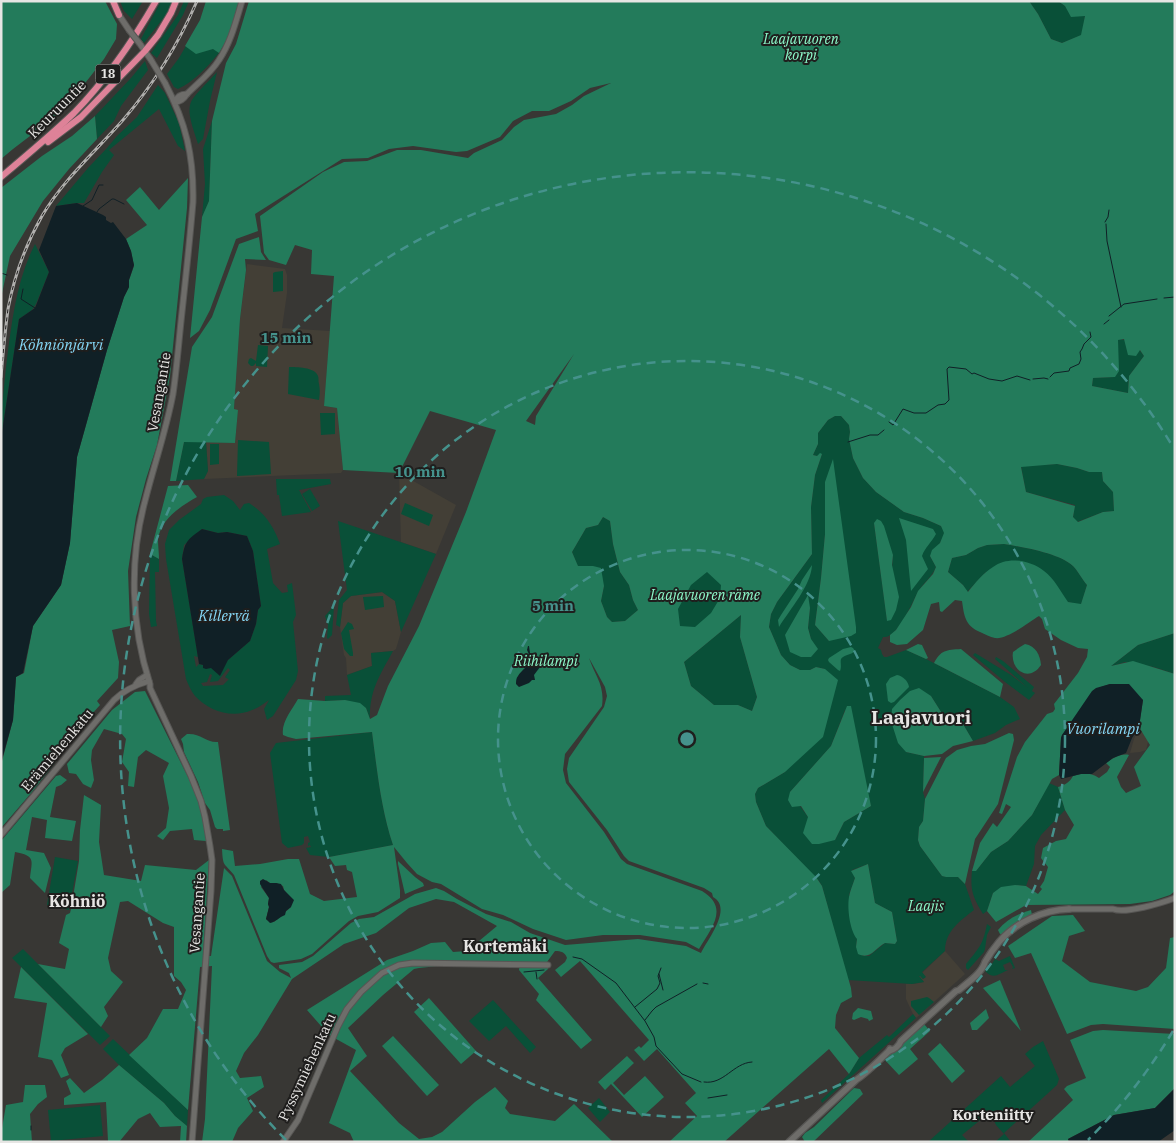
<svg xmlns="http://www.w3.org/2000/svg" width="1176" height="1143" font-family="'IBM Plex Serif',serif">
<rect width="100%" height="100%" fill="#383734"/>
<g fill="#433f36">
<polygon points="247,264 285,269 287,275 287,293 282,328 330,331 324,406 337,408 343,470 341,473 204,479 208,471 206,442 235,443 238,410 234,410 240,319"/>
<polygon points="399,473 456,505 436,554 401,542"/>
<polygon points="382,592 395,601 401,632 396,649 393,651 371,653 372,666 347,675 346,658 344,655 340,627 343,603 351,596"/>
<polygon points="1141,718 1149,738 1146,750 1140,752 1130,753 1134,739 1138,730"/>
<polygon points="945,951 965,974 916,1018 913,1014 906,999 906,984 913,984 924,982 919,976 920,975 923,979 925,977 922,973"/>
</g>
<g fill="#095038" fill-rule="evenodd">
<polygon points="120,1 143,1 132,19 124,11"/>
<polygon points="161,1 173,1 168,12 144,43 141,39"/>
<polygon points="184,1 189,1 183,15 157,58 151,53 178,15"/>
<polygon points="1029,1 1058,1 1065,6 1085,16 1082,35 1062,43 1051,39 1038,14"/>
<path d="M187,44L213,46L219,53C207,67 195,81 178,89L174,87L167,74L179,58Z"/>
<polygon points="145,61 148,70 121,106 114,121 97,139 95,116 131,78"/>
<path d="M217,72L210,101L203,139L198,144C195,133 186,113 191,102C194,95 211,79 217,72Z"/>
<polygon points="158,85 165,93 179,123 185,151 178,146 159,109 109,150 114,155 102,172 84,203 77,203 56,206 88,168 107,148 117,136 137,117"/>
<polygon points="212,121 209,201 202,217 205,184 203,149"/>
<path d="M35,244L49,272L36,304L32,310L19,319L1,439C1,413 4,386 7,359C12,320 17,279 35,244Z"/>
<polygon points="283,271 283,291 273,292 273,273 275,272"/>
<path d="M1118,339C1129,339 1139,348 1144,356L1129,376L1128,393L1092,386L1093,378L1114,377Z"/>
<polygon points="258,345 268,346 267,367 256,366 256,363 253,366 251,366 248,363 249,359 251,358 256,361"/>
<path d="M289,367C296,367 315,367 318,376C319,378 318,381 319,384C320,390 320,393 319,400L288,394Z"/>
<polygon points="320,413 335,413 335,434 321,435"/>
<path d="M835,416H841L849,425L850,432L849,439L853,458L863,478L876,492L904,512L923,518L941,526L945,533L940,543L930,556L936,567C932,577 923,583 918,592C912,603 901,629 890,635C888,637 885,637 883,637L878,648L881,650L882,654L884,657H887L906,650L926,659L1000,697L1014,707L1020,719L1006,725L995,733L973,741L963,724L951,723L943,715L931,696L906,752L924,756L923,792L925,799L923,821L919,827L918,840L920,846L942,876L947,877H958L965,884L974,910C960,921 945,931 945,951L922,972L926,977L923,979L920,976H919L924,982L912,984L848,980L822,886L819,881L766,826L756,802L755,794L758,788L785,772L825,669L816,667L810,670H800L790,665L781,655L769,627L771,614L777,602L812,554L811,507L815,475L822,454L817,456L813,455L818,444V433L828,420ZM825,482L829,641L815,625L821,578L825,534ZM874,523L893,555L888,621L887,620ZM810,608L808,628L811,639L785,635ZM845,710L871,806L844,822L835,840L808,817L790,792L831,746ZM868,864L875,903L892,912L897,941L895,944L885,943L869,956H863L856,947L857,939L849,895L855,878L852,870Z"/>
<polygon points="238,440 269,442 271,474 237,476"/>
<polygon points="184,442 206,442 208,471 204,479 176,481"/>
<polygon points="210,444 219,444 219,464 210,465"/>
<polygon points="1057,464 1077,468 1089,472 1102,472 1103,481 1113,492 1114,511 1103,512 1077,522 1073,517 1075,505 1026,492 1021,466"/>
<polygon points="276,479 330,479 331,484 299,490 311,512 282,516 279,495 277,495"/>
<polygon points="310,489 320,506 312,511 302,494"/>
<path d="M224,495L233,501L240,510L244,504L249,503C265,513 274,527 280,544L267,549L273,583L282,593L288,592L287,585L292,583L296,615L293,622L298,671L296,680L273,716L267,720L264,709L269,700C263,704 258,708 252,710C232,719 209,711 195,696C191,691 188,684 186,679L166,559L165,544L169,530L179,520L201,504L203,499L207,497ZM202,529L218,533L227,532L247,536L253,551L261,606L258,610L256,624L250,641L228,660L203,665L199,664L196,667L194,656L198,657L182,559L184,545ZM228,668L230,670L225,677L228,679H229L223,685L203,686L201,683L207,682L210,674L212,675L210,682L218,681Z"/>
<polygon points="405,503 433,515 429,526 401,514"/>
<polygon points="603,517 610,521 613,544 620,572 629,585 633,600 638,610 625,621 612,622 607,617 601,601 604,586 593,566 578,567 572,552 586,528 598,525"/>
<polygon points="338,521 436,554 401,632 395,601 382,592 351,596 343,603 340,627 336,625 339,600 347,590"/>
<path d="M1004,544C1022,547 1059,553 1073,566C1078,571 1082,579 1087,585L1081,605L1068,602L986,572L967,592L963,585L948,572L952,558L966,555L978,548L987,545Z"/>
<polygon points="150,554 159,559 159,572 155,572 156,621 157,626 151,627 149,614"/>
<polygon points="707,566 743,600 680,647 664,604"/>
<polygon points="383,596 384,607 365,610 363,597"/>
<polygon points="334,606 332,635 328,639 327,638 328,625 325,616"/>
<polygon points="741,615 740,637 757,697 752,711 738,705 714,705 691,686 684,662"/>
<polygon points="348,622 352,624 354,629 349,630 353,653 353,656 350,656 344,649 341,633"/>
<polygon points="1175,633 1175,674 1154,667 1125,662 1108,667 1115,663 1138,645"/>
<path d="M393,651C380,675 369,691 370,719L366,708L345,700L325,701V696L351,695L347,675L372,666L371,653Z"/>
<polygon points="975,653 1011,675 1028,688 995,659 996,657 1003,661 1034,687 1032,691 1035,693 1029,700 1005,682 973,655"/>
<path d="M372,732C377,770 381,809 393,845L329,857L310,855L306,848L311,847L310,845L308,846V843L310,842L308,836L304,837V843L302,845L288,848L282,843L270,753L276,743Z"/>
<path d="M1049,783L1058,787L1065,810L1041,835L1035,846L1034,864L1026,886L1015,885L993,893L987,911L983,914C973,897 970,891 972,871H976L991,852L1008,841L1032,815Z"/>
<polygon points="55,857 78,861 69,910 47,905"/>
<path d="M987,924L991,927L987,935L985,949L984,952L968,970L966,968V964C979,948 983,945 987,924Z"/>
<polygon points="23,949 110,1036 100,1045 12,958"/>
<path d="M1010,956L1015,968L1012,969L1013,967L1010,962L1003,965L1005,970H1008C998,974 994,980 985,971L990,967L995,959L999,961Z"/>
<polygon points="927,997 929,998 934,1002 919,1015 911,1006 911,1001"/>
<polygon points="493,1000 536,1047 530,1053 506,1026 489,1041 469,1021"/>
<polygon points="913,1014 916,1018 822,1103 821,1100 849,1074 859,1058 887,1035 889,1037"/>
<polygon points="113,1039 188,1110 187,1126 175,1116 164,1103 119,1065 103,1049"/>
<polygon points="1043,1041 1059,1079 1057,1085 1004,1133 1011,1142 995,1142 1004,1134 996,1125 990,1112 962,1135 969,1142 928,1142 1001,1076 1010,1087 1035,1066 1025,1054 1033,1047"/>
<polygon points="599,1098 610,1112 600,1122 588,1108"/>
<polygon points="100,1105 103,1136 51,1141 48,1110"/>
</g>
<g fill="#237b5b" fill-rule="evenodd">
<polygon points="1,1 105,1 117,24 116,39 104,59 64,110 13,149 1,159"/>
<polygon points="206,1 239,1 229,36 219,53 213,49 196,54 185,46 200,20"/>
<path d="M249,1H1029L1038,14L1051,39L1062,43L1081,35L1085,16L1071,17L1065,6L1058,1H1175V633L1138,645L1111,666L1133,661L1175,674V891L1170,895L1152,901L1130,904L1026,905L996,922L987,911L993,893L1001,887L1015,885L1026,886L1038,894L1042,889L1040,887L1044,881L1048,867L1041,858L1043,848L1056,841L1066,839L1074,825L1065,810L1058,787C1065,785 1070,782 1073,776C1083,773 1089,772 1099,778L1107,772L1110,767L1106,763C1113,758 1121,753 1129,755L1117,777L1121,787L1126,793L1141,786L1134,767L1150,745L1139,727L1143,700L1110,684L1101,687L1062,735L1061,738L1059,775L1052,779L1032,815L1008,841L991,852L976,871H972L980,843L993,823L997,827L1011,807L1006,804L1002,814L999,813L1017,757L1025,742L1047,714L1053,712L1055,709L1054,704L1078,673L1087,657L1088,649L1078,648L1061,640L1045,629L1042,619L1039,616C1029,622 1007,640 995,638C990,637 985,634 980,632C965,626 964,615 962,601L955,600L942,612L940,611L939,602L931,604L923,630L907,644L897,645L890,642V635L896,630L911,607L918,591L933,574L936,567L930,556L932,550L940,543L944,533L941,526L923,518L904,512L876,492L863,478L853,458L849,439L850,432L849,425L841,416H835L828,420L818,433V444L813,455L817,456L820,453L822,454L815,475L811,507L812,554L777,602L771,614L769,627L781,655L790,665L800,670H810L816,667L825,669L838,680L823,737L785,772L758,788L755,794L756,802L766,826L816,877L822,886L851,988L852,997L841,1003L836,1015L835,1028L859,1058L849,1074L829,1049L724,1142H669L697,1116L685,1103L696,1093L657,1049L644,1061L634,1050L639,1046L641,1048L649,1040L580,961L561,977L555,970L565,962L567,958C565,952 561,951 555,951L547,962L548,969L538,978L592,1040L581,1049L536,1000L539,994L519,970L520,963L477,962L419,968L414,969L383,995L348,1028L367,1056L350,1071L399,1123L419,1139L432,1137L442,1132L475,1102L495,1087L508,1101L505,1108L510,1114L555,1121L574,1104L613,1142H354L350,1133L329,1123L356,1050L329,1035L307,1010L387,960L413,951L431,943L445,942L453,952L467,951L497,926L454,902L436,899L409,908L376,933L344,944L292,979L258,1035L244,1053L236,1071L240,1078L261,1076L264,1087L247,1098L253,1111L238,1128L232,1142H202L205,1119L212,966L200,967L188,1110L129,1055L147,1038L163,1009H178L186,990L181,982L174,976V927L163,923L128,901L120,902L108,958L111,971L123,982L104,1007L108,1016L101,1027L38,964L65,969L69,949L59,943L66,915L70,913L71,909L79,861L80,830L84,795L101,805L99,842L104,875L141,881L145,865L196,870L209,860L203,956H211L224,868L232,876L267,961L280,972L291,978L289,973L279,968V965L302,962L313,956L351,923L359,919L374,917L415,894L436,888L444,891L457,899L486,914L511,922L530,933L565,945L638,939L686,946L701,953C708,939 733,908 713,897L712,893L704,888L629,861L624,856L607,830L569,782L567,769L569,758L604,707L607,696L605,687L589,658C595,676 605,685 602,706L565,754L563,770L566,783L604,832L621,859L627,864L702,891C730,908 711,928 699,949L686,942L640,935H603L566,940L533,929L503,915L482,909L441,884L432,882L417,874L407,863L394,847L400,890V898L378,912L358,916L349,921L312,954L301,959L274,963L271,962L267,956L234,875C224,862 223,868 222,849L233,851L235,866L260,864L288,859H299L310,894L324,901L357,897L352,872L347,870L346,865L335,866L329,857L393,845C381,809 377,770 372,732L296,739L288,737L283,735C281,722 292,710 298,699L325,701L345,700L360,703L366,708L370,719L377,715L388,686L419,626L466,512L496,430L430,411L399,473L343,470L337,408L324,406L334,276L311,274L312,250L295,245L286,265L269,260L264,253L260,216L323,172L344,162L367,161L397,150H421L468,158L474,153L502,140L514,127L524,120L556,114L572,105L584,96L611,83L590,88L571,101L549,111H532L513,121L500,137L467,151L456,152L413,146L389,149L368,158L342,159L255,214L258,231L236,239L210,310L199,331L190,338L202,217L209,201L212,121L226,63L236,44ZM1124,339L1128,355L1136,356L1140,350L1144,356L1129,376L1128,393L1092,386L1093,378L1115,377L1119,371L1118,340ZM574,354L536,416L535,425L526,421ZM1057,464L1077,468L1089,472H1102L1103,481L1113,492L1114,511L1103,512L1078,522L1073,517L1075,506L1026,492L1021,467ZM603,517L610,521L613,544L620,572L629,585L633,600L638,610L625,621L612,622L607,617L601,601L604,586L601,568L593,566H578L572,552L586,528L598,525ZM1004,544C1022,547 1059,553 1073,566C1078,571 1082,579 1087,585L1081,604L1068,602C1061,592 1054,578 1044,571C1030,560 1008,556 993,567C983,573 975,583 968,592L963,585L948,572L952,558L966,555L978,548L987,545ZM707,572L721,585L720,598L711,613L695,627L680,626L678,609L691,585ZM741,615L740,637L757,697L752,711L738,705H714L691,686L684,662ZM266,880L270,883H276L283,886L284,890L289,896L291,907L274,922L267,920L266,919L269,907L268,904L269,898L261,887Z"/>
<polygon points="95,116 97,139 69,169 43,201 10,256 1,298 1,188 42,156 72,136"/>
<polygon points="188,178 187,208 170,376 157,445 146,479 136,517 128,571 130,626 112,630 119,662 118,678 97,701 100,705 65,744 54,764 32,792 1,828 1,765 13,720 16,677 24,673 33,626 61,585 70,543 77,457 107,350 124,297 129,287 129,280 134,266 131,251 126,239 147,225 126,200 140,187 159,210"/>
<polygon points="259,237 261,252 266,260 245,259 246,270 240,319 234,409 238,410 235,443 184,442 176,481 170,481 192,347 212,317 239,244"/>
<polygon points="833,459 856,627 856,633 851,636 829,641 815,625 821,578 825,534 825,482"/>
<path d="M188,485L197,497C181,506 161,519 158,539C158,546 159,553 159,559L150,554L168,486Z"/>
<path d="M899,518L933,529L936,534C932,542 925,547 922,556L928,569L911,591L906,540Z"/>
<polygon points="877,519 881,521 884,526 893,555 892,565 899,597 896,610 891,620 887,621 874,523"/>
<path d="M812,565C811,586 790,609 779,627L778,620L781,615L798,589L802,580Z"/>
<polygon points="808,595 810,608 808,628 811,639 818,649 811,657 801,657 790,652 785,635"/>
<polygon points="918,644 922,645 928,658 926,659 906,650"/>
<path d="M1025,644C1036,646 1040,655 1041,665C1029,683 1010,670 1013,652L1020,647Z"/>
<path d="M851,647L853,648L855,651C851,655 843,655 841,659C840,662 842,667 840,671L838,670L829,662L828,660L829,658L843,649Z"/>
<path d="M961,649L1003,684L1000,697L934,663C941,650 946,650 961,649Z"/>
<path d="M897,675C903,676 908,681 909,687L894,702L891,703L888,701L886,684L890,678Z"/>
<polygon points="919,688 931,696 943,715 951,723 963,724 973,741 953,746 942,754 924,756 906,752 898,743 891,721 892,709 900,700 910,691"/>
<path d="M145,691L193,787C199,804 207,823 206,841L194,840L192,829L170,831L163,840L157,836L166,828L169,808L163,776L169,763L146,750L138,757L134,787L128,786L129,772L122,762L126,739L122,734L104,729L92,750L91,760L94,780L91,788L83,784L76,774L69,773L67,764L112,710L135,692Z"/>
<polygon points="847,706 851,706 871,806 844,822 835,840 819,844 812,844 803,833 808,817 801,806 792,807 788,800 790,792 831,746"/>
<polygon points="1009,733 1013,734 1014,740 998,804 975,839 965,884 958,877 946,877 942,876 920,846 918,840 919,827 923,821 925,799 946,758 957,750 971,746 985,744"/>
<path d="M187,734C201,733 206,743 218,742L230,830L223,831V829H217L215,827L210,810L205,803L198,782L184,752L183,744L181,739Z"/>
<polygon points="941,757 923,792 924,758"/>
<path d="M60,775L67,780L61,785L56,787L50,817L76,821L72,841L45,838L47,820L32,817L26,850L44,853L51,868L45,893L30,878C32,860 36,856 15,852L10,885L1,893V841L56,776Z"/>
<polygon points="398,861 415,877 423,883 424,886 405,894 398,864"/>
<path d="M868,864L875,903L892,912L897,941L895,944L885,943C875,948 871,960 858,954L856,947L857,939C850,931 847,908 849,897C850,891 853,884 855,878L851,871Z"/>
<path d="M1031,910L1032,915L1003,934H1000L998,930C1007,919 1018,914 1031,910Z"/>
<polygon points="1073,915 1085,931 1069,936 1062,961 1090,982 1136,991 1148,987 1166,968 1170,938 1175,937 1175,1029 1103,1024 1091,1025 1067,1034 1031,953 1015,958 1008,946 1052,916"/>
<polygon points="21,967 88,1034 65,1048 61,1055 69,1075 61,1078 52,1060 38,1057 47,1003 14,998"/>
<polygon points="1000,980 1021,1031 983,988"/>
<polygon points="429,998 476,1051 461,1064 414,1012"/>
<polygon points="858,1008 871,1011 873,1019 869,1021 868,1019 861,1017 854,1020 852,1019 853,1013"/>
<polygon points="986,1009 989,1018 977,1030 972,1030 970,1023"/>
<polygon points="924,1024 930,1031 910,1049 918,1059 899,1075 884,1059"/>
<polygon points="1103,1030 1175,1034 1175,1088 1155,1108 1114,1115 1068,1139 1069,1142 1028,1142 1073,1100 1064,1089 1067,1086 1086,1078 1070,1040 1093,1031"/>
<polygon points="393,1036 439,1085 427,1096 382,1046"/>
<polygon points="940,1043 965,1071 952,1083 928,1054"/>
<polygon points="627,1056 634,1063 613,1083 624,1095 645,1076 664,1097 642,1117 611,1084 605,1090 598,1082"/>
<polygon points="119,1065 164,1103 175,1116 187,1126 186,1142 180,1142 181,1126 160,1127 150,1113 138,1119 119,1142 101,1142 108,1141 106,1102 64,1105 64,1098 71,1094 66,1081 70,1078 84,1093 102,1080"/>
<polygon points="25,1085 45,1085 47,1097 38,1104 30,1114 32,1142 2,1142 1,1134 6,1105 23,1102"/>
<polygon points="854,1088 860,1089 863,1094 813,1142 805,1142 802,1137 805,1133 814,1127"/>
</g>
<g fill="#102026">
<polygon points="77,203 103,215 106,217 106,220 111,223 113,222 126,239 131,251 134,265 129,280 129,287 124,297 107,350 77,457 70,543 61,585 33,626 23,673 16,677 13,720 1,763 1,439 19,319 35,308 49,272 39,250 56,206"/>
<path d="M202,529L218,533L227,532L247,536L253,551L261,606L258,610L256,624L250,641L228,660L220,676L211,668L206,669L203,668V665L199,664L182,559C185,541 187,540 202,529Z"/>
<path d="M528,646H529L530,653L534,663L540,667L534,675L535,680H532L529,683L519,687L516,684C516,682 516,678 518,676C525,665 535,666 527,650Z"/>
<polygon points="1110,684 1129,684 1143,700 1139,727 1132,738 1126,753 1113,758 1092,774 1081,774 1061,779 1059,775 1061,738 1062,735 1092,691 1096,688"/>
<path d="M263,879L270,883H276L281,884L284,890L294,900L291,907L286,911L285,915C279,917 276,922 270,923L266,919L269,907L268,904L269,898L260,884V881Z"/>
<polygon points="1175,1088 1175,1130 1158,1142 1069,1142 1068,1139 1114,1115 1155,1108"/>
</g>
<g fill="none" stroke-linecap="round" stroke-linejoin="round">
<g stroke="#102026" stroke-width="1">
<polyline points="83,206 92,200 99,185 103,185"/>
<polyline points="97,212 99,209 112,199 114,199 124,204"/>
<polyline points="1105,222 1108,217 1109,210"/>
<polyline points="1106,224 1107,241 1121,307"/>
<polyline points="1,273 7,275"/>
<polyline points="23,289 21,299 35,308"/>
<polyline points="1164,298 1175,297"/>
<polyline points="1109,316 1124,304 1157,299"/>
<polyline points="1104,324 1109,320"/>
<polyline points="1050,377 1054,373 1069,371 1070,368 1079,364 1081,359 1080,352 1082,349 1084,344 1091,337 1090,332"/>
<polyline points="1033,379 1044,378 1048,379"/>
<polyline points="889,422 893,425 903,409 914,413 926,413 938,405 945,404 949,400 947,369 949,367 966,369 972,374 974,373 989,379 1002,381 1017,376 1030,380"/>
<polyline points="848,442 870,435 878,435 884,430"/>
<polyline points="573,957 582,959 616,983 645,1021 654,1037 656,1046 682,1074 701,1082"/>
<polyline points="524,972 544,970"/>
<polyline points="536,972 537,979"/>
<polyline points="659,974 663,990"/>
<polyline points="703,983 708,984"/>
<polyline points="635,1007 657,989 660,983 658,976 661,968"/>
<polyline points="645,1020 652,1011 656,1007 697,984"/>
<path d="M704,1082C724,1085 733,1063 752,1062"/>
<polyline points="708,1098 727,1095"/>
<polyline points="31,1126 31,1130"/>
</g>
<g stroke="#575654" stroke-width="7">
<g id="tertiary">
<polyline points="119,15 129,30"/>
<polyline points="140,44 151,60"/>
<path d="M165,83C186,123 194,156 193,202C190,239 186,275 182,312C179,339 177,367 173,394C166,431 154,465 145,501C129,560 131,626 150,684V688L191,776L201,801L205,817L210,846L212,860L211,891L192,1142"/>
<path d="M175,102C181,102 184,99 187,94C198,83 211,73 219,60C231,42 236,21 242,1"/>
<path d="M175,102C177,96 181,94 187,94"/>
<polyline points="136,684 139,680 147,675"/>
<path d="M1,835L114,700C124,690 135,685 149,681"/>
<path d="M1069,909H1113C1125,914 1162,903 1175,898"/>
<polyline points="283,1142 298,1120 338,1026 347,1009 361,992 382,973 399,965 413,963 548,965"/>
</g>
</g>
<g stroke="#575654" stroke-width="8">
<g id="secondary">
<path d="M889,1051C894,1050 899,1046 901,1041L956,991L959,990C968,982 982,973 985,962C989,955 994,948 999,942C1016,922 1043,910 1069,909"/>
<path d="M789,1142L856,1080C867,1073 879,1060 889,1051L890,1049"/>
</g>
</g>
<g stroke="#575654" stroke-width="8">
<g id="trunk">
<polyline points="113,1 119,15"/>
<polyline points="48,142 81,117 145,51 158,35 171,13 176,1"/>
<path d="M1,177C26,156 51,135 74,113C106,80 133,41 156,1"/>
</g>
</g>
<use href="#tertiary" stroke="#6e6d6a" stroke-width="5"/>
<use href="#secondary" stroke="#6e6d6a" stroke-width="5.5"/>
<use href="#trunk" stroke="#de8298" stroke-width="6"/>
<g stroke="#b0afad" stroke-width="3">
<path id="rail" d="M1,377C3,354 5,332 8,309C14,277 26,244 42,216C63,180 95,152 123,120C154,84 178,45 197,1"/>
</g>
<use href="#rail" stroke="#1f1e1d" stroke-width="1" stroke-dasharray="4" stroke-linecap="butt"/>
<g stroke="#575654" stroke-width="7" stroke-linecap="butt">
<g id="tertiary-bridge">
<polyline points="129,30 140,44"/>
<polyline points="151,60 165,83"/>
</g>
</g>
<use href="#tertiary-bridge" stroke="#6e6d6a" stroke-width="5"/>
</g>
<g fill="none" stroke="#45928c" stroke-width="2.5" stroke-dasharray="9 6">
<circle cx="687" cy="739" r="189"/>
<circle cx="687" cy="739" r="378"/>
<path d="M1173 1031A567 567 0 0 1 1088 1140M286 1140A567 567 0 1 1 1173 447"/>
</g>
<g text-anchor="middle" stroke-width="4" stroke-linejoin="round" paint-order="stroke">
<rect fill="#1f1e1d" stroke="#abaaa8" stroke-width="1" x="95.5" y="64.5" width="25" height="19" rx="4"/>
<g font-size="12" font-weight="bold" fill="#e7e6e4">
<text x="108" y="78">18</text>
</g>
<g font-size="14" font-style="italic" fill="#8dfacb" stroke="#1f1e1d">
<text x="801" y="44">Laajavuoren<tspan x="801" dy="16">korpi</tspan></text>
<text x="705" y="600">Laajavuoren räme</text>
<text x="546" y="666">Riihilampi</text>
<text x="926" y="911">Laajis</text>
</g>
<g font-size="14" fill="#e7e6e4" stroke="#1f1e1d">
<text transform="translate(57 109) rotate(-45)" y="5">Keuruuntie</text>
<text transform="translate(159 392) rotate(-80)" y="5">Vesangantie</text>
<text transform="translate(57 750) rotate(-50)" y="5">Erämiehenkatu</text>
<text transform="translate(197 913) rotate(-86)" y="5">Vesangantie</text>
<text transform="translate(307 1067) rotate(-65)" y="5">Pyssymiehenkatu</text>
</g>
<g font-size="15" font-style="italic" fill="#85d7f6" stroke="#1f1e1d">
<text x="61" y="350">Köhniönjärvi</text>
<text x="224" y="621">Killervä</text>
<text x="1103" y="734">Vuorilampi</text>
</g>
<g font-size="15" font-weight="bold" fill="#e7e6e4" stroke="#1f1e1d">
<text x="993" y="1120">Korteniitty</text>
</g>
<g font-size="16" font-weight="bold" fill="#e7e6e4" stroke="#1f1e1d">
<text x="77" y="907">Köhniö</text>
<text x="505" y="952">Kortemäki</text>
</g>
<g font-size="19" font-weight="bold" fill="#e7e6e4" stroke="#1f1e1d">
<text x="921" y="724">Laajavuori</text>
</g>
</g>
<circle cx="687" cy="739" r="8" fill="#45928c" stroke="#1f1e1d" stroke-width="2.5"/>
<g font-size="15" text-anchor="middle" font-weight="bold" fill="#45928c" stroke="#1f1e1d" stroke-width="4" stroke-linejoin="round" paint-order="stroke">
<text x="286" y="343">15 min</text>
<text x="420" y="477">10 min</text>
<text x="553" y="611">5 min</text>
</g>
<rect width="1176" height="1143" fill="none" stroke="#e7e6e4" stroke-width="5"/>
</svg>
